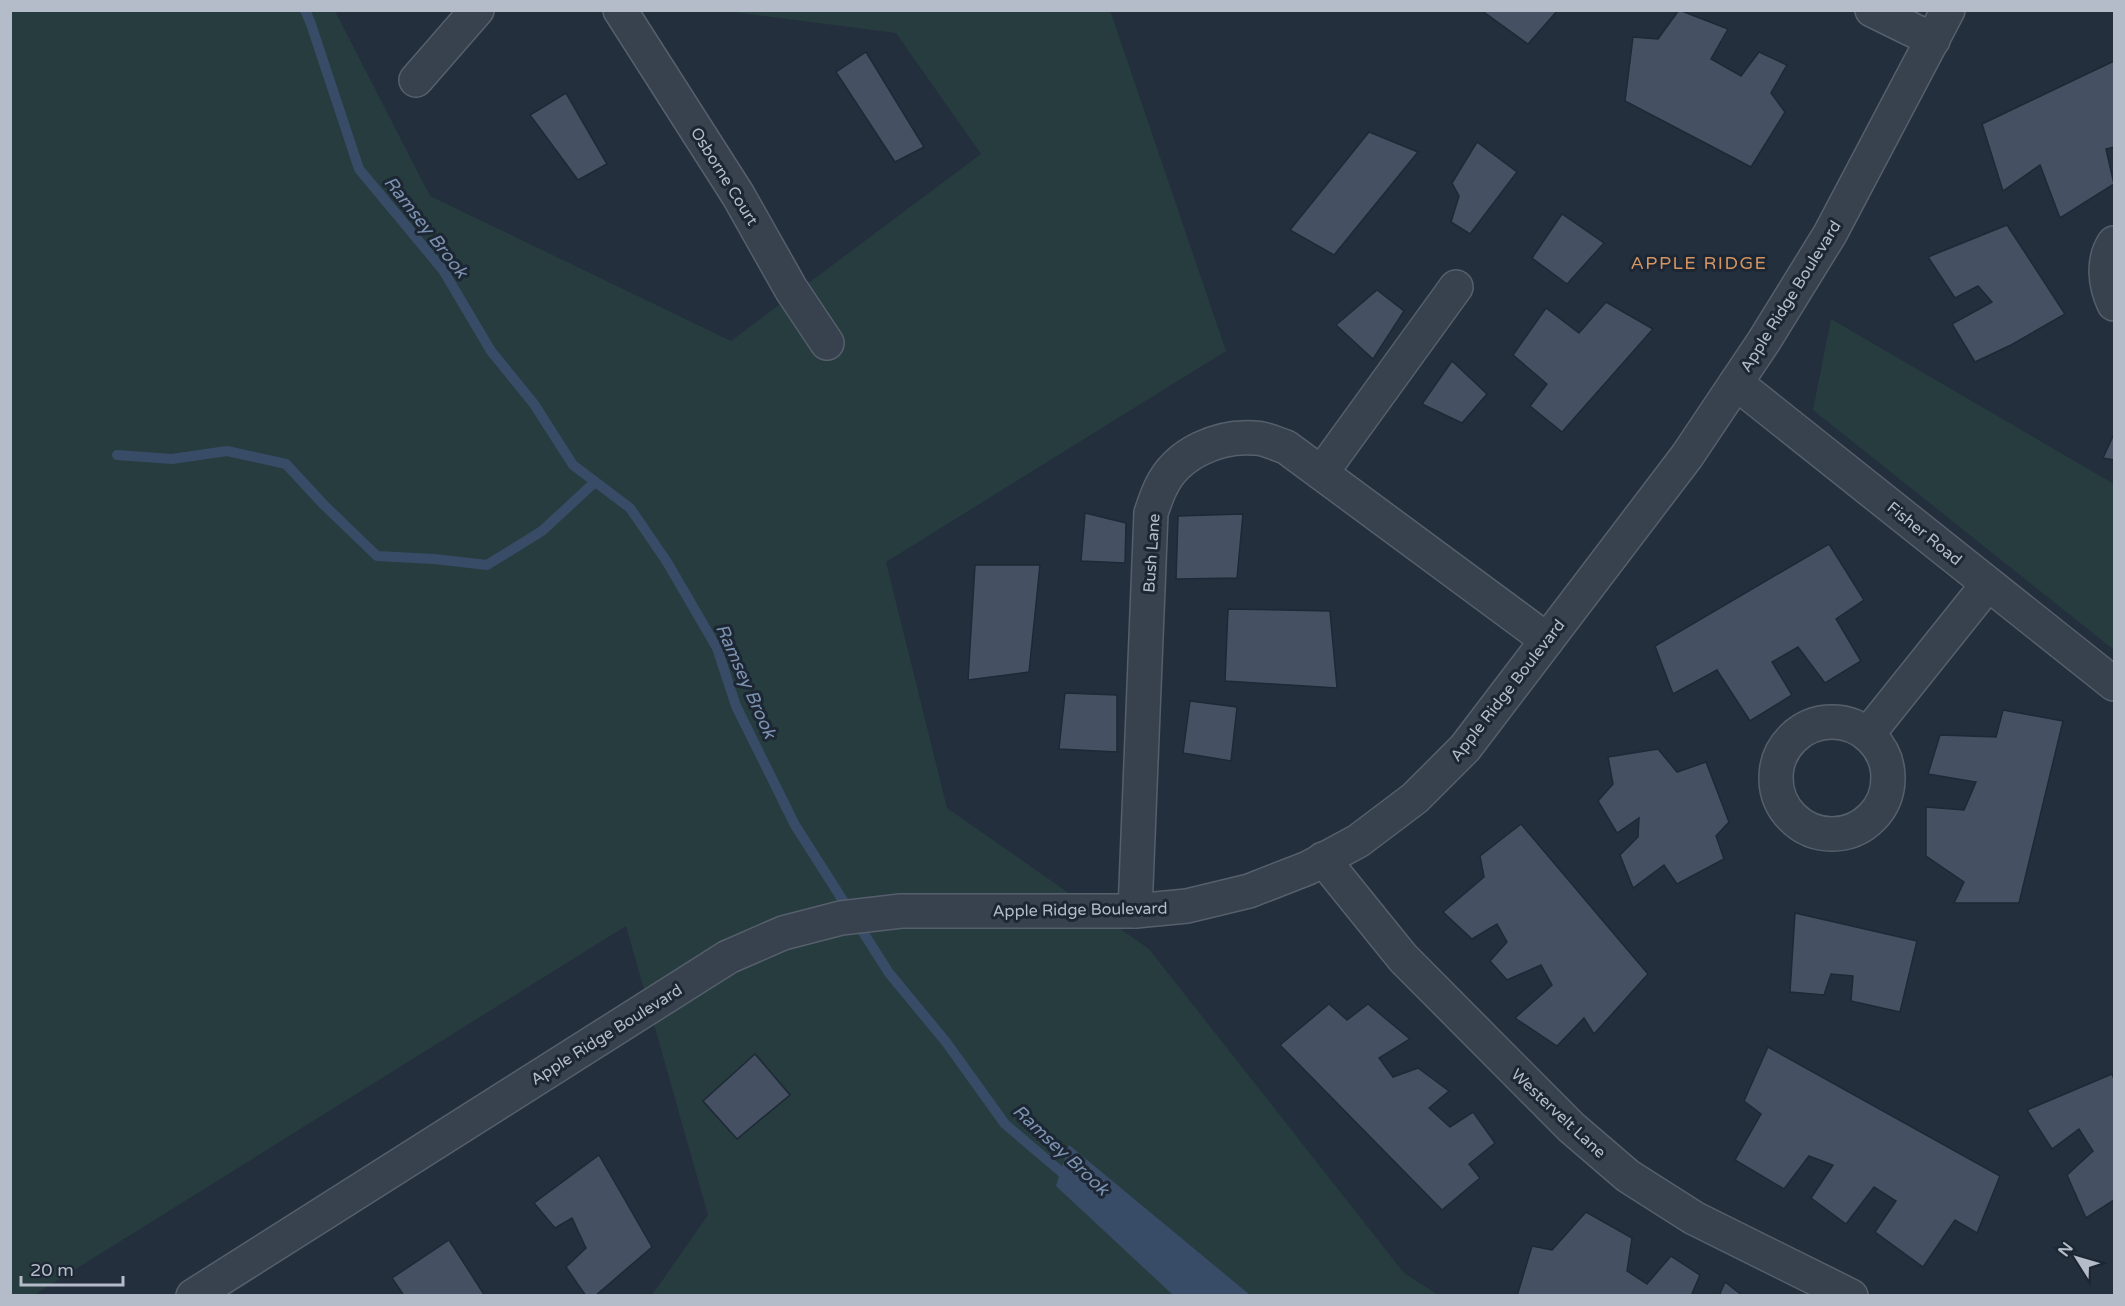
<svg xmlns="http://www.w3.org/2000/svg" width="2125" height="1306" font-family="'Varela Round',sans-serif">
<rect width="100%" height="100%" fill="#242f3e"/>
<g fill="#263c3f">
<polygon points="1107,10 1111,13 1226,351 886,562 947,808 1149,949 1404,1273 1438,1295 652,1295 708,1215 626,926 34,1295 11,1295 10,11 335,11 430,196 731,341 981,154 896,33 726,11"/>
<polygon points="1831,319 2114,484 2114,650 1813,410"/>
</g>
<polygon fill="#394c67" points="1069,1145 1250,1295 1173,1295 1056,1186"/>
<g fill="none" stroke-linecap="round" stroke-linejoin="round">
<g stroke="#394c67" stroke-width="10">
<polyline points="305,10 311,24 359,169 443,270 491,351 534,404 573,465 630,508 667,562 717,648 736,706 795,825 889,973 946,1042 1005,1124 1072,1181"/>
<polyline points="117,455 172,459 227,451 286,464 324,505 377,556 434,559 487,565 542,531 595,482"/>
</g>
</g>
<g fill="#455162" stroke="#1f2835" stroke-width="1.5">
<polygon points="1481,10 1558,10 1528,44"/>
<polygon points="1679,10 1728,29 1711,59 1741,76 1759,52 1787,65 1771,93 1785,112 1751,167 1625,101 1633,37 1658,39"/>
<polygon points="866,52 924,147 895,162 836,72"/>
<polygon points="2114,61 2114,147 2106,149 2114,184 2060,218 2040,165 2003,191 1982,124"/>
<polygon points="566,93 607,164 578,180 530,115"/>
<polygon points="1369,132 1418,152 1334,255 1290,230"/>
<polygon points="1477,142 1517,172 1470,234 1451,222 1459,196 1452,183"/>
<polygon points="1562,214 1604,243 1567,284 1532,258"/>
<polygon points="2007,225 2065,314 2011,345 1975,362 1952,324 1992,302 1978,286 1955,298 1928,257"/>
<polygon points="1377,290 1404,311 1373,359 1336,325"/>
<polygon points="1606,302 1653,329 1562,432 1530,406 1547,384 1513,355 1546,308 1579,333"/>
<polygon points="1452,361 1487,394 1462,423 1422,404"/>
<polygon points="2114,434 2114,460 2103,458"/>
<polygon points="1085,513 1126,523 1125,563 1081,561"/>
<polygon points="1243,514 1237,578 1176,579 1178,516"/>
<polygon points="1829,544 1864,600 1836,619 1861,661 1825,683 1798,647 1772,662 1792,695 1750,721 1717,670 1673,694 1655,646"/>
<polygon points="975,565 1040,565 1029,672 968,680"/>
<polygon points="1228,609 1330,611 1337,688 1225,681"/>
<polygon points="1065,693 1117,695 1117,752 1059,749"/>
<polygon points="1190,701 1237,707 1231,761 1183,753"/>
<polygon points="2003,710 2063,721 2019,903 1954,903 1964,882 1926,856 1926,807 1964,810 1976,782 1928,774 1940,735 1996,737"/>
<polygon points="1658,749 1677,772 1706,762 1729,822 1716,836 1724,859 1677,884 1664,865 1633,888 1620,855 1638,837 1639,818 1617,833 1598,801 1613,784 1608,757"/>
<polygon points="1521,824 1648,974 1594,1034 1584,1018 1557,1046 1515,1018 1552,985 1541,965 1507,980 1490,961 1507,942 1497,924 1472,939 1443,912 1484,877 1480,856"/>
<polygon points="1795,913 1917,941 1900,1012 1851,1001 1853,976 1831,974 1824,995 1790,992"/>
<polygon points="1329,1004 1347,1020 1368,1004 1410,1039 1379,1058 1393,1077 1418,1068 1449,1091 1429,1108 1450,1127 1473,1112 1495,1143 1469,1164 1480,1178 1442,1210 1280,1045"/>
<polygon points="1768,1047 2000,1176 1977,1233 1955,1220 1923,1267 1875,1232 1896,1201 1874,1187 1846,1224 1811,1198 1833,1165 1809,1156 1784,1189 1735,1160 1761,1114 1744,1101"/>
<polygon points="755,1054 790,1095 737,1139 703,1101"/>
<polygon points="2112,1074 2114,1079 2114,1200 2086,1218 2067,1175 2093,1151 2079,1129 2052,1149 2027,1110"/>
<polygon points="599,1155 652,1247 595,1296 586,1296 566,1267 586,1248 572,1218 555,1228 534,1203"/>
<polygon points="1586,1212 1632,1238 1627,1271 1647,1284 1671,1256 1700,1275 1691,1296 1517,1296 1532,1246 1552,1250"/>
<polygon points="449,1240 485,1296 400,1296 403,1294 392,1278"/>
<polygon points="1725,1282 1743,1296 1719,1296"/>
</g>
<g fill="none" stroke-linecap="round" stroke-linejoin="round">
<g stroke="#565f6c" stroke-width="36">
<g id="minor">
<polyline points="620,10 738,195 791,289 827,343"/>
<polyline points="1872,10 1933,40"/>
<polyline points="416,80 477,10"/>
<path d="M2114,243C2102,261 2105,285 2114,304"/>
<polyline points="1736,383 2114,684"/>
<polyline points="1322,472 1456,287"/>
<circle cx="1832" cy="778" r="56"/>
<polyline points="1868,734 1988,584"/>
<polyline points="1323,859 1403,958 1571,1127 1628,1176 1694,1218 1851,1296"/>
<path d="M1135,911L1151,513C1154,504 1157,495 1161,487C1177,453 1219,435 1255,438C1265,438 1276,444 1286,447L1547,640"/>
<polyline points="193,1296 728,957 783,933 841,918 901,911 1135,911 1187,906 1249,891 1308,868 1358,841 1415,798 1465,748 1687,456 1764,341 1830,234 1948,10"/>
</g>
</g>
<use href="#minor" stroke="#38414e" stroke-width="33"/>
</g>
<g text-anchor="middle" stroke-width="6" stroke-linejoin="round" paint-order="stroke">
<g font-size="16" fill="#b4bcc9" stroke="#1d2633">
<text transform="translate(725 176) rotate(58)" y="6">Osborne Court</text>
<text transform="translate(1790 296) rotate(-58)" y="6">Apple Ridge Boulevard</text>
<text transform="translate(1925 533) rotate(39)" y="6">Fisher Road</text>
<text transform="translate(1151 553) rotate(-86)" y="6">Bush Lane</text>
<text transform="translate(1507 690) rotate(-52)" y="6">Apple Ridge Boulevard</text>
<text transform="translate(1080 909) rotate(-1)" y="6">Apple Ridge Boulevard</text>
<text transform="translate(606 1034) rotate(-32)" y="6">Apple Ridge Boulevard</text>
<text transform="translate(1559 1113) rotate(43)" y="6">Westervelt Lane</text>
</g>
<g font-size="18" font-style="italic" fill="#7c92b1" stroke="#1d2633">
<text transform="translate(426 227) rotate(52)" y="6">Ramsey Brook</text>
<text transform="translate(746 681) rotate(66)" y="6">Ramsey Brook</text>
<text transform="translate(1061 1150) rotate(43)" y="6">Ramsey Brook</text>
</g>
<g font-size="18" letter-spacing="1.5" fill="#d59563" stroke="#1d2633">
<text x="1699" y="269">APPLE RIDGE</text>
</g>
</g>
<rect width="2125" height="1306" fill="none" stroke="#b4bcc9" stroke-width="24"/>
<g transform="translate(2077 1258) rotate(307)" stroke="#1d2633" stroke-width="4.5" paint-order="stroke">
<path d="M0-4.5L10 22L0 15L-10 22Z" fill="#b4bcc9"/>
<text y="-9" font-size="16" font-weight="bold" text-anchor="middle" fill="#b4bcc9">N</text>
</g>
<path d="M21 1276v9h102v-9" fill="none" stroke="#b4bcc9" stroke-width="3"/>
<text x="30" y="1276" font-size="18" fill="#b4bcc9" stroke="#1d2633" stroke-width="4.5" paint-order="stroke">20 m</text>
</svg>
